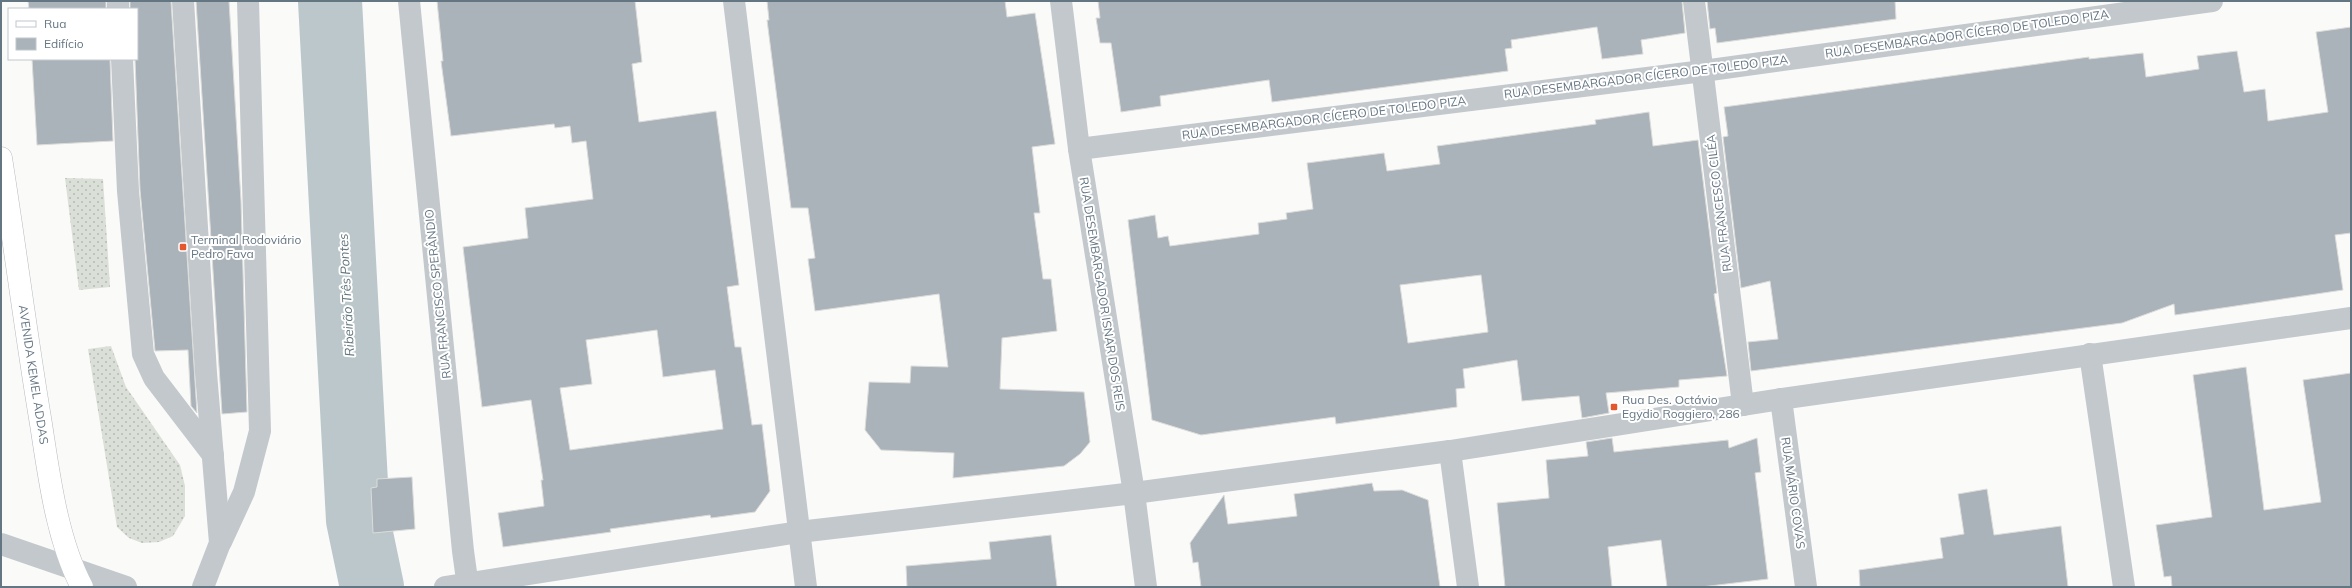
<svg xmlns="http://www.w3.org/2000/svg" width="2352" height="588" font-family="Mulish,sans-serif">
<defs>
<pattern id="grass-dots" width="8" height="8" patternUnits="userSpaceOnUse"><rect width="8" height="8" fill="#dadfd7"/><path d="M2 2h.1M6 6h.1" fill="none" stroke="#b4b9b4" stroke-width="1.8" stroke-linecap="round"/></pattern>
</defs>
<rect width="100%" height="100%" fill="#fafaf8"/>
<g fill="url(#grass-dots)">
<polygon points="65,178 103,179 110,287 79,290"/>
<polygon points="111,346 126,387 180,465 185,486 185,516 173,536 159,542 142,543 129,538 117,527 88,349"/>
</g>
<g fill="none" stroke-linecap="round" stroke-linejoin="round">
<polyline stroke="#bbc7cb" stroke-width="64" points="330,1 358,520 372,587"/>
</g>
<g fill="#aab3b9" stroke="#dcdcda" fill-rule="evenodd">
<polygon points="28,1 106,1 106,9 29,9"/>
<polygon points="130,1 171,1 197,413 191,406 188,350 155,351 140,190 135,59 137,59 137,9 130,9"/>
<polygon points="196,1 229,1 241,201 247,412 222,414"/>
<path d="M437,1H635L642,62L632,64L639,122L716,111L739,285L727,287L735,347H741L752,425L762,424L770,491L755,512L711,518L710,515L610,529L611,532L503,547L498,513L544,506L541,480H543L531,400L482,407L463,247L528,238L525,208L593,199L586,141L572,143L570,126L555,128L554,124L451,136L441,61H443ZM657,330L663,377L715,370L723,429L570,450L560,388L592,384L586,340Z"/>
<polygon points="767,1 1005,1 1007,17 1035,13 1055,144 1032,147 1040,213 1034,213 1043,279 1051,279 1057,331 1002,338 1000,389 1084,392 1090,442 1080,454 1064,466 953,478 954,453 881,450 865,430 869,382 910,383 911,366 948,367 939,294 815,311 808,259 815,258 808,208 791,208 767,20 769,20"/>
<polygon points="1098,1 1682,1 1685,33 1641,40 1643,54 1602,59 1597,27 1511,40 1512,48 1505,49 1508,71 1272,102 1269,80 1160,96 1161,106 1121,112 1111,43 1100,43 1096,18 1100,18"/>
<polygon points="1707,1 1895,1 1896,19 1717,43 1715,28 1710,29"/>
<polygon points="2351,27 2351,233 2335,235 2343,290 2175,315 2174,304 2122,323 1751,371 1748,342 1778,339 1770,281 1741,288 1723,137 1728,136 1724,107 2089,57 2089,59 2143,53 2146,77 2199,69 2197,56 2237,51 2244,92 2265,89 2268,121 2328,112 2316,32"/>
<polygon points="32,59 110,59 113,141 37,145"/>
<path d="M1649,112L1653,146L1698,140L1717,293L1714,294L1727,376L1679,380V387L1606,393L1609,413L1582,418L1579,396L1522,401L1517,360L1463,369L1465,388L1456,389L1457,407L1336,424L1335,417L1201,435L1152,420L1128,220L1155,215L1158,238L1168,236L1170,246L1259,234L1258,223L1287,219L1286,213L1313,209L1307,163L1384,153L1387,171L1440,164L1437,146L1596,124L1595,120ZM1481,275L1488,332L1408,343L1400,285Z"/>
<polygon points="2246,367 2264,510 2321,502 2303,380 2351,373 2351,587 2172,587 2171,576 2164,577 2156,525 2212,517 2193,375"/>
<polygon points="1612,438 1614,452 1728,440 1729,448 1757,438 1761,472 1755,473 1768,579 1701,587 1667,587 1661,540 1608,547 1612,587 1505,587 1497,503 1549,498 1546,460 1588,456 1586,442"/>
<polygon points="412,477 415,529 373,533 371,488 377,487 377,479"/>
<polygon points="1372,483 1374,491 1402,490 1428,500 1440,587 1201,587 1198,562 1193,563 1190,543 1224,495 1228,524 1297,516 1294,494"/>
<polygon points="1987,489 1994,535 2061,526 2068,587 1860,587 1859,570 1943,558 1940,538 1964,534 1958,494"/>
<polygon points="1051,535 1057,587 907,587 906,566 991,559 989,542"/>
</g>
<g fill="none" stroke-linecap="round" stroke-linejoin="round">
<g stroke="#b5babe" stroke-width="23">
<g id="major">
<path id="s1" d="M1,158C15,246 26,335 41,424C49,476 57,540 82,587"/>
</g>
</g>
<g stroke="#c3c8cc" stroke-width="22">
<polyline points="118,1 118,9"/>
<polyline points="183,1 206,373 220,543 203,587"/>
<polyline points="409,1 463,551 468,587"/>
<polyline points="734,1 806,587"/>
<polyline points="1061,1 1079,149 1134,493 1146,587"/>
<polyline points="1694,1 1743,405"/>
<polyline points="122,59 128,191 143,354 154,378 213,455"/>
<polyline points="1079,149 1703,71 2212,1"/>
<polyline points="2090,354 2124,587"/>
<polyline points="1781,399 1806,587"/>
<polyline points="1450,451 1468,587"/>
<polyline points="221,542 244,492 260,431 248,1"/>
<polyline points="1,544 126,587"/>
<polyline points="445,587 799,532 1134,493 1450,451 1781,399 2351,318"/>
</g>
<use href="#major" stroke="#fff" stroke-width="22"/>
</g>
<g fill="#e4572e" stroke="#fff" stroke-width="1.5">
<rect x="179" y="243" width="8" height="8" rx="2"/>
<rect x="1610" y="403" width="8" height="8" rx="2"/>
</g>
<g text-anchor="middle" stroke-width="4" stroke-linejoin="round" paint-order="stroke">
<g font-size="12" fill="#657683" stroke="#fff">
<text transform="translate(1967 34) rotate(-8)" y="4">RUA DESEMBARGADOR CÍCERO DE TOLEDO PIZA</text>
<text transform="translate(1646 77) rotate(-7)" y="4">RUA DESEMBARGADOR CÍCERO DE TOLEDO PIZA</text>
<text transform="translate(1324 118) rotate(-7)" y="4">RUA DESEMBARGADOR CÍCERO DE TOLEDO PIZA</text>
<text transform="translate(1719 203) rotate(-97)" y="4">RUA FRANCESCO CILÉA</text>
<text transform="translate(438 294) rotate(-96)" y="4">RUA FRANCISCO SPERÂNDIO</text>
<text transform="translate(1102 294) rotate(81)" y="4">RUA DESEMBARGADOR ISNAR DOS REIS</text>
<text dy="4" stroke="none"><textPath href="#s1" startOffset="219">AVENIDA KEMEL ADDAS</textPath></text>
<text transform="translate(1793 493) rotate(82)" y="4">RUA MÁRIO COVAS</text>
</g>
<g font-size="12" fill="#657683" stroke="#fff" text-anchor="start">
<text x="191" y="244">Terminal Rodoviário<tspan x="191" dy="14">Pedro Fava</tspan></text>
<text x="1622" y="404">Rua Des. Octávio<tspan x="1622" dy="14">Egydio Roggiero, 286</tspan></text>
</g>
<g font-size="13" font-style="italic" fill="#60757c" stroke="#fff">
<text transform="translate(346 295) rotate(-93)" y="5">Ribeirão Três Pontes</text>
</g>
</g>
<rect width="2352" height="588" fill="none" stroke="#657683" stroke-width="4"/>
<rect x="8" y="8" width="130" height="52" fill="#ffffff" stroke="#c1c8cd"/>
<rect x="16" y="21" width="20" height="6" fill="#ffffff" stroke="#c1c8cd"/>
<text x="44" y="28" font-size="12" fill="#657683">Rua</text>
<rect x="16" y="38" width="20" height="12" fill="#aab3b9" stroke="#c1c8cd"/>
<text x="44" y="48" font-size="12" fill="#657683">Edifício</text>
</svg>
